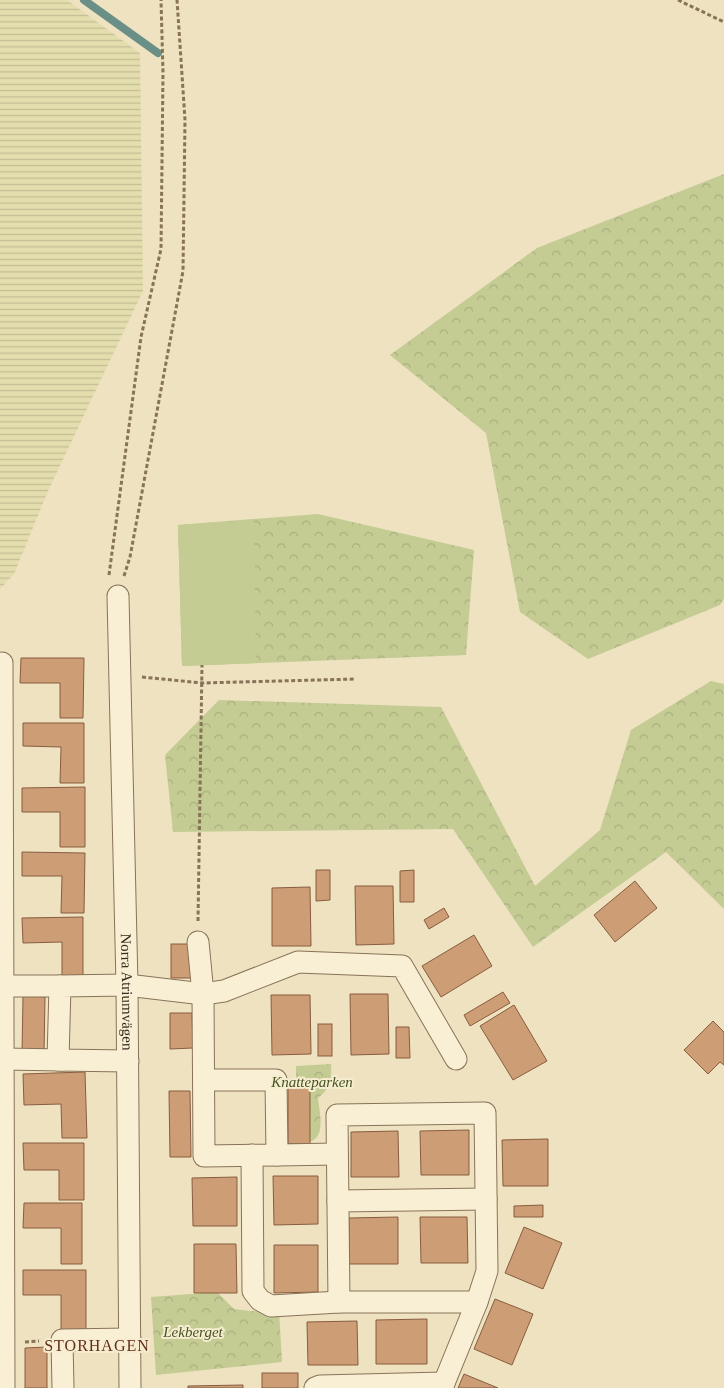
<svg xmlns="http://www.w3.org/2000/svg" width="724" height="1388" font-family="'Times New Roman',serif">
<defs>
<pattern id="farmland-rules" width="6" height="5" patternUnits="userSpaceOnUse" patternTransform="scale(1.25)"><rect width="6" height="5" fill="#e4ddae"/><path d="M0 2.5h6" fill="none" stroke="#c4be95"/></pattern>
<pattern id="forest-crowns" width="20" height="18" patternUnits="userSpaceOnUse" patternTransform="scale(1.25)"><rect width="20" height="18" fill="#c4cc94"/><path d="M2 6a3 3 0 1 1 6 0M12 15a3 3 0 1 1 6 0" fill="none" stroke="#a9af7f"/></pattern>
</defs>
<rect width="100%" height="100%" fill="#eee2c1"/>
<polygon fill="url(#farmland-rules)" points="0,0 67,0 140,53 143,291 48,491 14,574 0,589"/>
<g fill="url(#forest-crowns)">
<polygon points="724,174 724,599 720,605 588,659 520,612 486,433 390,355 537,248"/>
<polygon points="318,514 474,550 466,655 182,666 178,525"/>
<polygon points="711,681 724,684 724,909 666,852 533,947 453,829 173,832 165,755 219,700 441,707 535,886 600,830 631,730"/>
<path d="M331,1064C332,1079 331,1088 318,1098C319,1110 327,1138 309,1142C306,1143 300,1141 297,1141L296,1066Z"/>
<polygon points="217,1292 234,1309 250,1311 279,1310 282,1362 156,1375 151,1297"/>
</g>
<polygon fill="#c4cc94" points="254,520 256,663 182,666 178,525"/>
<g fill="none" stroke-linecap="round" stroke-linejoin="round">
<polyline stroke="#6a8f87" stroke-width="8" points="84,0 158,53"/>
</g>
<g fill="#cd9d76" stroke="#875d3e">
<polygon points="21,658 84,658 83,718 60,718 60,683 20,683"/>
<polygon points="23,723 84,723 84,783 60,783 61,747 23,746"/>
<polygon points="85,787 85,847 60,847 60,812 22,812 22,788"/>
<polygon points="22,852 85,853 84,913 61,913 62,876 22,876"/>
<polygon points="316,870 330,870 330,900 316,901"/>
<polygon points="414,870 414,902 400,902 400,871"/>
<polygon points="635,881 657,908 615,942 594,915"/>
<polygon points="355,886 393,886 394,944 356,945"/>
<polygon points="310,887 311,946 272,946 272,888"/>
<polygon points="444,908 449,917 429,929 424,920"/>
<polygon points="83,917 83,978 62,978 62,942 23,943 22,918"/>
<polygon points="474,935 492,966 441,997 422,966"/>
<rect x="171" y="944" width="22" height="34"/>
<polygon points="503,992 510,1003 470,1026 464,1015"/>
<polygon points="350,994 388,994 389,1054 351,1055"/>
<polygon points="271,995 310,995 311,1054 272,1055"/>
<polygon points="23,996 45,997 44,1054 22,1053"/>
<polygon points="514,1005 547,1061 513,1080 480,1026"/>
<polygon points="170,1013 192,1013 193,1048 170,1049"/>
<polygon points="713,1021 724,1032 724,1065 720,1062 708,1074 684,1050"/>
<rect x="318" y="1024" width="14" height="32"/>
<polygon points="396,1027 409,1027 410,1058 396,1058"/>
<polygon points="85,1072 87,1138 62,1138 61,1104 24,1105 23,1074"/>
<rect x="288" y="1087" width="22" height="57"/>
<polygon points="169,1091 190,1091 191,1157 170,1157"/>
<polygon points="469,1130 469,1175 421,1175 420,1131"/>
<polygon points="398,1131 399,1177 351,1177 351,1132"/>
<polygon points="548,1139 548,1186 503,1186 502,1140"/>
<polygon points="23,1143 84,1143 84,1200 59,1200 59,1170 24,1170"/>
<polygon points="273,1176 318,1176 318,1224 274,1225"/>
<polygon points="237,1177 237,1226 193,1226 192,1178"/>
<polygon points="24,1203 82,1203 82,1264 61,1264 61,1228 23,1228"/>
<polygon points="543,1205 543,1217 514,1217 514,1206"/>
<polygon points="398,1217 398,1264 349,1264 349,1218"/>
<polygon points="420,1217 467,1217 468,1263 421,1263"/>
<polygon points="524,1227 562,1243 543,1289 505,1273"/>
<polygon points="194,1244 236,1244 237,1293 194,1293"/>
<polygon points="274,1245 318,1245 318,1292 274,1293"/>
<polygon points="23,1270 86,1270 86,1331 61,1331 61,1295 23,1295"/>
<polygon points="495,1299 533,1314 512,1365 474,1349"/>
<polygon points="427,1319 427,1364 376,1364 376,1320"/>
<polygon points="357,1321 358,1365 308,1365 307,1322"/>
<polygon points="47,1347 47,1388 25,1388 25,1348"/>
<rect x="262" y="1373" width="36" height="15"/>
<polygon points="464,1374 498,1388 458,1388"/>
<polygon points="243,1385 243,1388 188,1388 188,1386"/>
</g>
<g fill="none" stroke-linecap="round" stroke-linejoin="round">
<g stroke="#887358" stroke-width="23">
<g id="minor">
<path id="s1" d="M118,596L127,985L130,1388"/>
<polyline points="2,663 4,1388"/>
<polyline points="198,942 203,994 204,1156 277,1155 276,1080 204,1080"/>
<polyline points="3,986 60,986"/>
<polyline points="3,1059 63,1060"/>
<polyline points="128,1061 58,1060 60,986 127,985 203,994 224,991 298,962 402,966 456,1059"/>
<polyline points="252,1155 253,1291 260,1300 271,1306 339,1302 477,1302"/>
<polyline points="277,1155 337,1154"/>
<polyline points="338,1201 486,1199"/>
<polyline points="339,1302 337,1115 485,1113 487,1271 477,1302 442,1388"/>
<polyline points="63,1388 62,1340 130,1339"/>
<polyline points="315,1388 320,1386 444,1383"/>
</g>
</g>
<g stroke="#887358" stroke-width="3" stroke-dasharray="4 2.5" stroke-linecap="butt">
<polyline points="678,0 724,22"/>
<polyline points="109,575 141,337 161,249 163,73 161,0"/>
<polyline points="124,576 130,557 183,271 185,120 177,0"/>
<polyline points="142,677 202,683 356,679"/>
<polyline points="198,921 202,665"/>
<polyline points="25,1342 39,1341"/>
</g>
<use href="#minor" stroke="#f9efd4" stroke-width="21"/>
</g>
<g text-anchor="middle" stroke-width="4" stroke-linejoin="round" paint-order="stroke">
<g font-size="15" fill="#372a1d" stroke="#f6ecd0">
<text dy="5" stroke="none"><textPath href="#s1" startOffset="396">Norra Atriumvägen</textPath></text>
</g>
<g font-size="15" font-style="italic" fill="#465423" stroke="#f6ecd0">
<text x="312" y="1087">Knatteparken</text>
<text x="193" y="1337">Lekberget</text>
</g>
<g font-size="16" letter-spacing="1" fill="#642d1b" stroke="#f6ecd0">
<text x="97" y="1351">STORHAGEN</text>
</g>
</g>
</svg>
